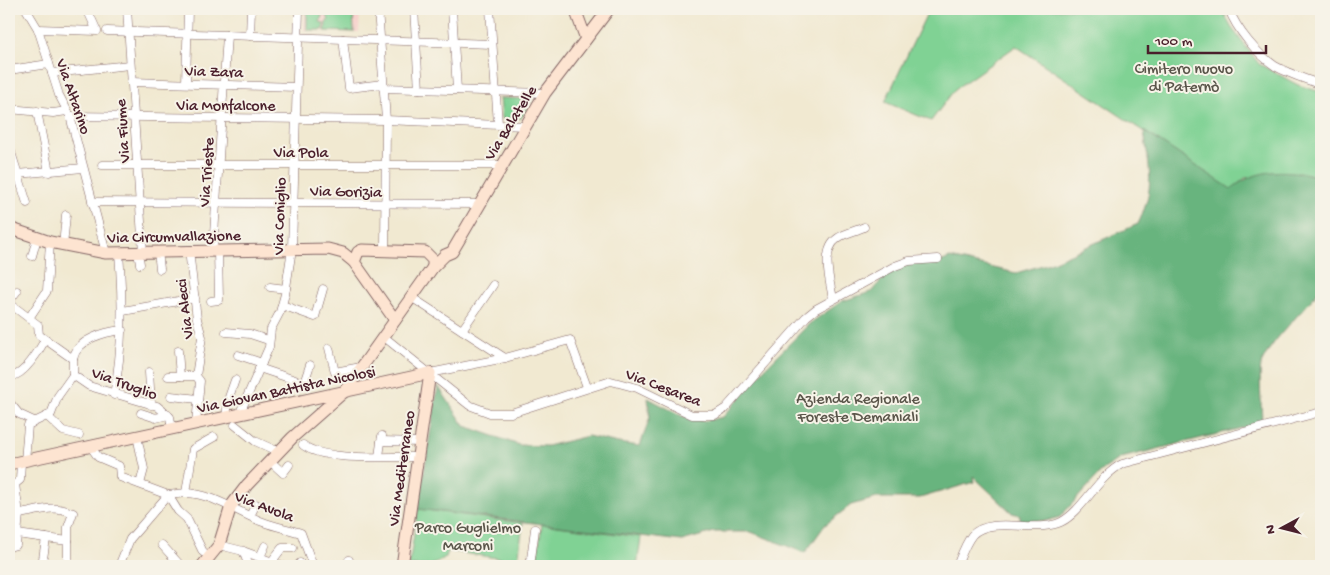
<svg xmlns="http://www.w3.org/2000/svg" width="1330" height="575" font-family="'Gochi Hand',sans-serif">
<rect width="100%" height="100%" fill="#f7f3e8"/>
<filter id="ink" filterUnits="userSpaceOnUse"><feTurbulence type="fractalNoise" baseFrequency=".02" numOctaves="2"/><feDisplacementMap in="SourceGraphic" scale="10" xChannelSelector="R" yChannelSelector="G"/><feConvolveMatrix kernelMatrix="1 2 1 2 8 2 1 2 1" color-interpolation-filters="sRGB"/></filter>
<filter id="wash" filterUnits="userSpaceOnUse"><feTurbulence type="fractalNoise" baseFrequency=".0096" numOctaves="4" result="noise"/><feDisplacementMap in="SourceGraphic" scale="20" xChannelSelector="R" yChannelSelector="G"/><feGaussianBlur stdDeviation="1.12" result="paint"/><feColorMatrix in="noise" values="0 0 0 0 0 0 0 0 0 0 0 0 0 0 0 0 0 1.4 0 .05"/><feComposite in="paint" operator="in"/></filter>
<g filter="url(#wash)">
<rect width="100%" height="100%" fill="#f1e9d1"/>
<polygon fill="#f7d0cb" points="305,9 360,9 359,32 304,30"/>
<g fill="#80d294" stroke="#657860">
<polygon points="307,9 324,9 320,22 324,23 323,30 307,30"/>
<polygon points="353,9 354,32 325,31 326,23 329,19 326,16 326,10"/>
<polygon points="929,9 1222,9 1231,27 1259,64 1298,85 1321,92 1321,177 1299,172 1245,178 1231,190 1016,46 955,89 931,121 885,102"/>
<polygon points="500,98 532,99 521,118 502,119"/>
<polygon points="418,509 523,523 518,561 448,551 446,557 430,566 409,566"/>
<polygon points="542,524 641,537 637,566 536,566"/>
</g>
<path fill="#68b47e" stroke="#596a54" d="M1144,131L1231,189C1258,167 1288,169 1321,177V287C1304,313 1276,333 1262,362C1258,370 1262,412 1262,423L1121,458L1104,469L1060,517L1046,521L1020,520V515L1012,513L973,476L974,482L920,498H877L851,505L825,525L805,553L751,532H714L682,541L418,509L438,386L465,426L519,445L547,446L588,436L618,443L640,446L650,417L648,398L682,416L705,421L723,417L765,368L809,324L842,301L871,292L887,274L907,265L920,262L935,264L950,258L1016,273L1050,263L1138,224C1156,186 1149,170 1144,131Z"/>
</g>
<g filter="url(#ink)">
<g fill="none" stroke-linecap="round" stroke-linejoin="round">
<g stroke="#846665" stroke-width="9">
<g id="street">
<polyline points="26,9 38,29 59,95 70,116 106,253"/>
<polyline points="127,9 143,252"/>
<polyline points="378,9 386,120 385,250"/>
<polyline points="414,9 419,89"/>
<polyline points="452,9 457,90"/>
<polyline points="490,9 498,124"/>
<path d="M1229,9C1236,29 1257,54 1275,66C1289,74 1306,79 1321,85"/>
<polyline points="38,29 97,31 87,9"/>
<polyline points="107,31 492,44"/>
<polyline points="250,36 251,9"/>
<polyline points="343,39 349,88 383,84"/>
<polyline points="9,70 49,64"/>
<polyline points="52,73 130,65"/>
<polyline points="131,82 296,87"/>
<polyline points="186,83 188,9"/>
<polyline points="383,88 545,93"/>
<polyline points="9,109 53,113 67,111"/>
<polyline points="37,111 49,172"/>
<polyline points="70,116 386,120 524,126"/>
<polyline points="9,146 27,203"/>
<polyline points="102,165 501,165"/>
<polyline points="9,171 18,174 83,168"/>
<polyline points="92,202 480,204"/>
<polyline points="63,246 66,215"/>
<polyline points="189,250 197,319 202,337 196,376 200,381 196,424"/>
<polyline points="213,250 227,35"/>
<polyline points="158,251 160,269"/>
<polyline points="138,252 140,264"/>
<polyline points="32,256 37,238"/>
<polyline points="270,287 286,289"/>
<polyline points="411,297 505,358"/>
<path d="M833,299C830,281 820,250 838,238C845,233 856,231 864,227"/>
<polyline points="9,301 17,291"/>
<polyline points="211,301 219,300 218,250"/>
<polyline points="9,303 38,325 39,335 73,359 73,375"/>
<polyline points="282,305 315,317 323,289"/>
<polyline points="123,311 195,298"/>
<polyline points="29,318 47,291 50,242"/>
<polyline points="462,330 493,285"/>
<polyline points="226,332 250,334 268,340"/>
<polyline points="383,336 469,405 490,413 511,413 611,381 637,388 692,415 715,415 726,408 806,317 816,309 895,266 909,261 938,259"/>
<polyline points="329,348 335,372 361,367"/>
<polyline points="178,351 180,376"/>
<polyline points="238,355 262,363"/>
<path d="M73,359C77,339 105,332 122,330"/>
<polyline points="259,368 304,383 310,365"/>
<polyline points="149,372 151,405"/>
<polyline points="430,373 505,358 570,340 587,387"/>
<path d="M9,374L12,376C24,375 39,351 45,340"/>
<polyline points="73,375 89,386 157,406 170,417 172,429"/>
<polyline points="168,376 196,376"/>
<path d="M114,395C123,346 123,304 119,253"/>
<polyline points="171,396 198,399"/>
<polyline points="9,402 19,414 34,421"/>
<polyline points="141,413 156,418 168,415"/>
<polyline points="239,415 269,347 271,329 280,312 285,294 292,249 299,9"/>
<polyline points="47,416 63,431 79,435"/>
<polyline points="226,418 228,400 235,380"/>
<polyline points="235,425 255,441 279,452"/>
<polyline points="137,436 144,469 140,484"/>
<polyline points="381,441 420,442"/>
<path d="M303,445C325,462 388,456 417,457"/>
<polyline points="91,447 98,457 119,466 120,477 168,495 178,511 187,519 203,552"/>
<polyline points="379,456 382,436"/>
<polyline points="25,461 28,425 51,414 58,396 73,375"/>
<polyline points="270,461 283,473 289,465"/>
<path d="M186,493C214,494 238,513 263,522C276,527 289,529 301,533L313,566"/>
<path d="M19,514C41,511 51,504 73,513L68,527V566"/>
<polyline points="250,516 256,504"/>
<polyline points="17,534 68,541"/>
<polyline points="162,545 181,566"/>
<polyline points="219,545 243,551 283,566"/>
<polyline points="9,547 16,545 19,514 15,484 20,480 21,462"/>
<polyline points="243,551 249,566"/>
<polyline points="260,557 265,546"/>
<polyline points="349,560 350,566"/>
<polyline points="272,561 282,548 293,548"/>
<polyline points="42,566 46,538"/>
<polyline points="119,566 130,539 168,495 186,493 193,449 214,437"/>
<polyline points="298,566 300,563"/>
<polyline points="530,566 535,529"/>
<path d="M957,566C961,556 965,544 972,535C991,515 1036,534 1061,522C1083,511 1097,477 1122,464L1321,412"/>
</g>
</g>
<g stroke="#846665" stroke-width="13">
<g id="secondary">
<polyline points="575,9 586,39"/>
<polyline points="9,228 50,242 106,253 328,249 343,253 354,262"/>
<polyline points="395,320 354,262 358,252 362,250 425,252 433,260 433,267"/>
<polyline points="9,464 430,373 402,566"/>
<polyline points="202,566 219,545 231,506 247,485 293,437 344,392 433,267 445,255 452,252 545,93 609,9"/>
</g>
</g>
<use href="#street" stroke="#fff" stroke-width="8"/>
<use href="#secondary" stroke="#fde4d1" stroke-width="11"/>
</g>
</g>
<g text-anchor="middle" stroke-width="4" stroke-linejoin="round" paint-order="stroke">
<g font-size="16" fill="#5a554a" stroke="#f7f3e8">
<text x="1184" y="73">Cimitero nuovo<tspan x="1184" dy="18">di Paternò</tspan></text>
<text x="858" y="403">Azienda Regionale<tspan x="858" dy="18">Foreste Demaniali</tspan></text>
<text x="468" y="532">Parco Guglielmo<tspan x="468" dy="18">Marconi</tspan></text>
</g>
<g font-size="16" fill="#4a1f2b" stroke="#f7f3e8">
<text transform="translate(214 70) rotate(2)" y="6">Via Zara</text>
<text transform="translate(75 96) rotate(71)" y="6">Via Altarino</text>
<text x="226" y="110">Via Monfalcone</text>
<text transform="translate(509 122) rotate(-58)" y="6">Via Balatelle</text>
<text transform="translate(121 131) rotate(-94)" y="6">Via Fiume</text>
<text x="301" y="157">Via Pola</text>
<text transform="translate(205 172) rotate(-86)" y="6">Via Trieste</text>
<text transform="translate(346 190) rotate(1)" y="6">Via Gorizia</text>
<text transform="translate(278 216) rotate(-88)" y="6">Via Coniglio</text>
<text transform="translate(174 235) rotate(-1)" y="6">Via Circumvallazione</text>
<text transform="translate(183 309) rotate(-97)" y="6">Via Alecci</text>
<text transform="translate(125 382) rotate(20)" y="6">Via Truglio</text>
<text transform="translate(664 386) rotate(21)" y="6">Via Cesarea</text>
<text transform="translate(286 388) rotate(-12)" y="6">Via Giovan Battista Nicolosi</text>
<text transform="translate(400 468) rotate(-82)" y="6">Via Mediterraneo</text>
<text transform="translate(265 505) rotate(21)" y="6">Via Avola</text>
</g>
</g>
<rect width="1330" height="575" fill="none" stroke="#f7f3e8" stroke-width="30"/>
<g transform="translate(1282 528) rotate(263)" stroke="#f7f3e8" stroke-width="4" paint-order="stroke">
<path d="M0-4L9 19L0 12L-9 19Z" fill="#4a1f2b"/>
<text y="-8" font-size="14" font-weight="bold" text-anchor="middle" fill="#4a1f2b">N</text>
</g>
<path d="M1148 45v8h118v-8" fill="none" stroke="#4a1f2b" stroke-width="2.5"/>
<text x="1155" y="45" font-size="15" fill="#4a1f2b" stroke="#f7f3e8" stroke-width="4" paint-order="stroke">100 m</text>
</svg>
